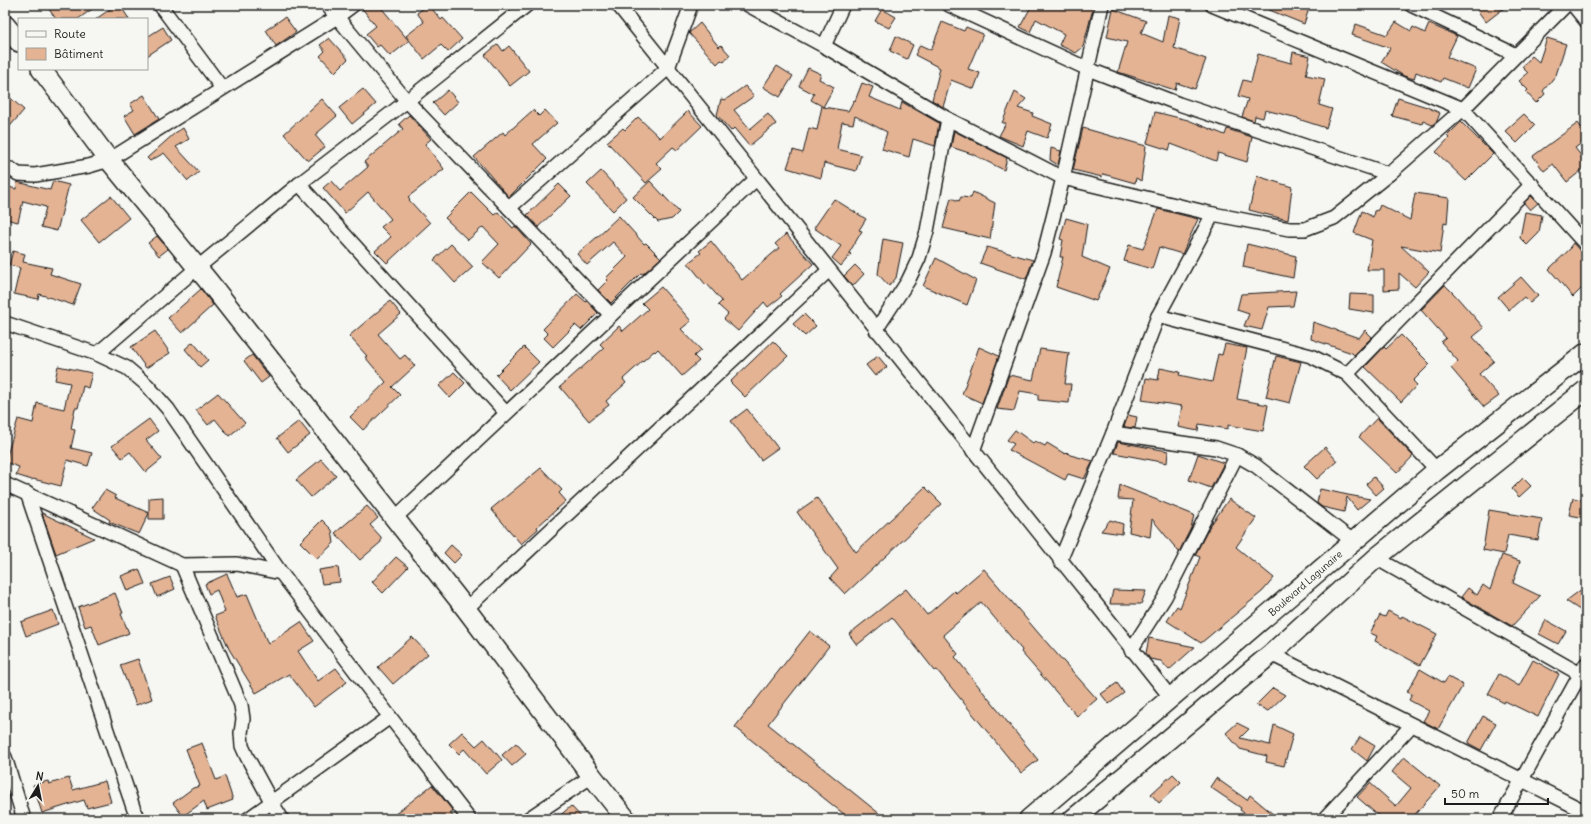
<svg xmlns="http://www.w3.org/2000/svg" width="1591" height="824" font-family="Delius,sans-serif">
<rect width="100%" height="100%" fill="#f6f6f2"/>
<filter id="ink" filterUnits="userSpaceOnUse"><feTurbulence type="fractalNoise" baseFrequency=".025" numOctaves="2"/><feDisplacementMap in="SourceGraphic" scale="8" xChannelSelector="R" yChannelSelector="G"/><feConvolveMatrix kernelMatrix="1 2 1 2 8 2 1 2 1" color-interpolation-filters="sRGB"/></filter>
<g filter="url(#ink)">
<g fill="#e3b394" stroke="#1c1c1c">
<polygon points="46,5 98,5 78,19 56,19"/>
<polygon points="116,5 120,5 129,19 96,19"/>
<polygon points="361,5 379,5 409,41 390,56 380,45 377,47 366,34 376,26 361,7"/>
<polygon points="428,5 429,5 441,20 443,18 462,39 448,52 441,45 424,59 406,36 424,22 417,13"/>
<polygon points="1032,5 1094,5 1083,47 1076,53 1059,45 1064,34 1036,19 1030,32 1020,27"/>
<polygon points="1257,5 1310,5 1304,24"/>
<polygon points="1483,5 1508,5 1486,22 1477,10"/>
<polygon points="882,9 896,17 889,28 875,21"/>
<polygon points="1113,9 1146,21 1141,33 1163,42 1168,15 1180,18 1174,48 1206,59 1195,89 1177,83 1175,90 1118,72 1127,42 1107,37"/>
<polygon points="285,17 296,32 276,46 266,30"/>
<polygon points="942,22 964,31 966,27 983,34 968,69 980,73 974,89 951,80 943,107 932,100 940,68 915,55 920,45 931,50"/>
<polygon points="1396,22 1411,31 1413,27 1425,33 1429,24 1457,36 1447,57 1476,69 1468,88 1443,78 1441,82 1416,72 1414,79 1404,76 1381,62 1390,48 1352,35 1356,24 1387,35"/>
<polygon points="700,23 719,47 721,45 730,55 724,62 721,60 717,64 689,33"/>
<polygon points="163,27 171,40 147,56 147,37"/>
<polygon points="896,36 913,45 907,59 890,51"/>
<polygon points="329,38 348,59 335,72 320,56 325,51 320,45"/>
<polygon points="1547,38 1566,44 1556,75 1543,91 1545,94 1536,103 1526,92 1528,90 1519,81 1528,73 1522,67 1532,56 1539,62"/>
<polygon points="498,44 503,51 509,46 529,71 510,86 485,55"/>
<polygon points="1293,52 1310,56 1306,75 1325,79 1319,105 1332,109 1326,128 1298,119 1298,118 1265,110 1263,118 1255,116 1254,121 1242,117 1248,99 1238,96 1243,80 1251,82 1258,54 1291,63"/>
<polygon points="777,66 793,76 780,97 763,87"/>
<polygon points="808,68 821,74 819,79 834,87 823,107 848,111 854,100 855,101 862,83 873,87 869,97 900,110 902,102 939,123 935,146 913,139 909,157 882,149 887,132 855,116 853,124 842,122 837,149 861,155 856,171 824,163 821,178 787,168 793,150 803,153 809,128 817,130 822,106 811,100 814,94 799,86"/>
<polygon points="745,86 754,96 734,110 750,129 768,114 776,124 749,146 734,128 731,131 717,115 721,99 725,100"/>
<polygon points="363,89 376,104 352,124 339,108"/>
<polygon points="448,90 458,102 444,115 433,103"/>
<polygon points="1015,92 1026,99 1018,108 1033,113 1032,116 1052,124 1047,138 1028,131 1023,146 999,136 1006,123 1002,123"/>
<polygon points="5,93 24,110 5,132"/>
<polygon points="144,95 159,119 135,134 124,116 134,110 130,104"/>
<polygon points="1398,98 1427,107 1440,113 1437,121 1432,125 1423,121 1422,124 1392,116"/>
<polygon points="322,99 337,116 315,135 325,147 308,161 284,134"/>
<polygon points="533,110 539,116 545,110 557,123 533,144 547,159 509,197 474,157 503,132 505,135"/>
<polygon points="688,111 702,126 677,150 673,147 656,163 662,169 646,183 607,142 623,128 625,130 638,117 660,138"/>
<polygon points="1155,112 1188,120 1225,135 1227,129 1252,137 1247,162 1218,153 1216,161 1171,144 1169,150 1147,143"/>
<polygon points="1524,114 1535,125 1517,143 1505,131"/>
<polygon points="409,115 431,139 425,144 444,169 408,197 410,199 409,200 430,223 387,263 375,251 391,237 381,227 391,219 368,192 345,213 323,188 331,181 340,191 368,167 364,162 403,129 399,124"/>
<polygon points="1461,122 1493,154 1466,181 1436,152 1449,138 1447,136"/>
<polygon points="1578,123 1586,134 1586,140 1575,148 1586,162 1586,167 1567,182 1553,164 1544,171 1533,156"/>
<polygon points="183,128 189,139 176,147 199,172 188,181 164,153 150,161 147,158 175,133"/>
<polygon points="1083,128 1146,146 1141,181 1136,178 1135,183 1103,174 1102,177 1073,170"/>
<polygon points="954,131 1007,158 1004,170 972,154 951,147"/>
<polygon points="1051,148 1061,151 1058,165 1050,160"/>
<polygon points="601,171 626,198 613,211 587,184"/>
<polygon points="1257,176 1292,187 1288,220 1249,210"/>
<polygon points="53,181 69,185 57,231 41,227 46,207 23,201 18,222 5,219 5,186 16,189 17,182 50,190"/>
<polygon points="650,181 679,212 672,219 658,222 633,197"/>
<polygon points="559,184 571,196 538,227 527,215"/>
<polygon points="471,192 494,215 498,212 513,228 515,226 531,244 499,278 482,262 499,244 483,227 468,240 445,218"/>
<polygon points="973,192 995,203 990,239 943,228 951,198 959,201 961,197 971,198"/>
<polygon points="1415,193 1449,198 1447,224 1444,223 1440,253 1401,246 1429,272 1415,287 1399,273 1399,289 1384,290 1384,270 1367,270 1372,240 1354,233 1362,211 1373,217 1374,211 1378,210 1380,205 1410,220"/>
<polygon points="111,196 129,218 99,242 81,220"/>
<polygon points="1531,196 1538,203 1530,210 1524,203"/>
<polygon points="834,199 866,219 859,230 862,231 849,253 851,254 841,266 832,258 841,246 814,228"/>
<polygon points="1158,209 1198,219 1182,254 1159,247 1152,269 1124,261 1129,245 1143,249"/>
<polygon points="1525,212 1542,215 1539,233 1527,245 1520,238"/>
<polygon points="619,216 644,244 646,243 661,258 643,274 641,273 611,303 598,290 608,280 606,278 627,257 613,242 587,265 577,254 603,232 603,231"/>
<polygon points="1066,218 1087,224 1082,257 1110,269 1096,301 1056,287 1063,257 1060,257 1063,240 1060,239"/>
<polygon points="786,234 813,264 780,294 782,296 768,307 764,302 738,331 724,319 728,314 718,305 722,301 707,284 706,285 688,263 701,253 699,251 711,241 742,280 779,248 775,244"/>
<polygon points="157,236 168,249 159,256 148,243"/>
<polygon points="883,239 903,243 896,278 889,286 878,274"/>
<polygon points="1573,243 1580,251 1586,253 1586,284 1573,297 1549,269 1571,248 1570,247"/>
<polygon points="451,244 473,267 455,283 434,260"/>
<polygon points="1247,244 1296,256 1293,278 1243,267"/>
<polygon points="987,247 1033,260 1026,279 980,263"/>
<polygon points="13,251 25,254 23,262 52,268 50,274 81,284 73,305 39,294 38,299 14,294 20,268 9,265"/>
<polygon points="936,258 976,280 967,305 923,286"/>
<polygon points="855,265 864,274 853,286 844,276"/>
<polygon points="1521,277 1538,296 1530,303 1524,297 1509,310 1498,297"/>
<polygon points="1445,285 1455,295 1484,328 1473,337 1494,361 1479,374 1499,396 1484,407 1451,368 1458,361 1441,342 1446,338 1421,310"/>
<polygon points="661,287 691,321 681,329 701,350 694,356 699,361 682,376 658,349 655,352 654,351 623,379 626,383 606,401 609,405 589,421 560,387 604,348 600,344 619,326 623,331 648,309 642,303"/>
<polygon points="201,289 213,305 182,333 168,318"/>
<polygon points="1296,291 1293,306 1269,307 1262,330 1244,326 1249,314 1237,310 1241,294"/>
<polygon points="577,294 586,302 587,301 598,313 581,330 575,325 553,347 544,338 548,334 543,329"/>
<polygon points="1350,294 1374,295 1374,313 1349,309"/>
<polygon points="390,301 401,314 378,334 400,359 405,355 415,366 392,387 400,395 363,430 350,417 386,382 365,357 367,356 349,336"/>
<polygon points="804,314 816,326 805,336 793,324"/>
<polygon points="1313,322 1359,338 1365,330 1372,337 1354,355 1352,353 1311,339"/>
<polygon points="155,331 170,353 146,368 131,347"/>
<polygon points="1401,335 1430,364 1413,381 1417,385 1401,402 1365,367 1384,347 1386,349"/>
<polygon points="773,341 788,356 745,397 730,382"/>
<polygon points="193,342 208,360 200,367 185,349"/>
<polygon points="1225,344 1247,348 1237,399 1268,405 1263,431 1228,425 1228,429 1199,424 1198,431 1178,427 1182,406 1142,400 1146,378 1158,380 1160,368 1180,372 1179,375 1212,382 1218,354 1222,355"/>
<polygon points="524,347 539,362 510,390 496,375"/>
<polygon points="979,347 999,356 982,403 962,394"/>
<polygon points="1040,349 1069,353 1065,384 1071,384 1069,403 1038,400 1038,394 1020,391 1014,411 997,409 1009,375 1033,380"/>
<polygon points="252,355 269,377 261,383 244,361"/>
<polygon points="878,356 887,367 875,376 866,365"/>
<polygon points="1276,356 1301,362 1290,403 1266,397"/>
<polygon points="58,366 92,373 88,388 83,386 78,408 75,408 71,429 75,430 71,448 92,453 88,466 67,460 61,486 33,479 32,480 16,475 19,467 5,462 18,419 33,423 37,403 64,409 70,383 55,380"/>
<polygon points="454,372 465,383 450,398 439,386"/>
<polygon points="218,393 245,423 229,436 215,419 208,425 196,410"/>
<polygon points="747,409 778,448 761,460 731,421"/>
<polygon points="1128,415 1137,417 1135,428 1124,427"/>
<polygon points="1377,418 1413,456 1397,473 1359,437"/>
<polygon points="149,419 158,431 146,440 162,459 146,472 130,452 122,458 112,446"/>
<polygon points="299,421 310,435 288,452 277,438"/>
<polygon points="1015,430 1033,443 1035,441 1045,446 1047,443 1065,454 1067,452 1070,455 1093,461 1084,479 1068,474 1065,480 1009,450 1014,444 1007,440"/>
<polygon points="1118,442 1168,451 1167,463 1114,453"/>
<polygon points="1325,447 1337,461 1317,479 1304,466"/>
<polygon points="1198,454 1224,463 1211,488 1189,480"/>
<polygon points="321,459 336,476 311,497 296,480"/>
<polygon points="541,468 562,490 559,493 566,501 537,527 538,529 521,544 491,509"/>
<polygon points="1374,477 1384,488 1376,495 1366,484"/>
<polygon points="1523,478 1531,486 1519,497 1512,489"/>
<polygon points="1120,485 1194,515 1191,528 1179,552 1152,519 1150,537 1129,532 1133,500 1118,499"/>
<polygon points="925,487 942,504 845,594 830,578 838,569 797,512 817,498 856,552"/>
<polygon points="1320,489 1348,495 1370,499 1357,510 1347,497 1344,512 1322,507 1317,503"/>
<polygon points="105,490 116,496 115,498 149,513 139,534 109,522 110,520 92,508"/>
<polygon points="163,497 163,519 149,519 149,498"/>
<polygon points="1573,498 1586,501 1586,518 1569,515"/>
<polygon points="1229,499 1256,518 1236,547 1274,578 1263,591 1201,643 1167,621 1177,606 1180,608 1200,557 1195,555 1210,526"/>
<polygon points="367,506 378,518 370,525 381,537 381,542 360,560 335,533"/>
<polygon points="1489,510 1542,519 1538,540 1508,535 1504,554 1483,550"/>
<polygon points="42,513 94,538 56,554"/>
<polygon points="322,520 332,530 334,543 317,559 300,542"/>
<polygon points="1110,520 1123,524 1122,534 1101,531"/>
<polygon points="451,545 462,555 454,563 444,553"/>
<polygon points="1502,555 1520,561 1513,583 1540,596 1512,626 1461,597 1468,588 1477,595 1483,585 1490,590"/>
<polygon points="396,557 408,567 383,593 372,582"/>
<polygon points="338,567 340,582 322,584 319,570"/>
<polygon points="139,569 145,584 127,591 121,576"/>
<polygon points="984,569 1040,635 1097,699 1077,716 1021,652 1022,650 981,602 943,635 958,654 955,657 1038,760 1021,773 937,670 935,671 892,617 857,645 849,634 906,589 927,615 954,591 956,593"/>
<polygon points="227,574 237,597 247,594 268,644 301,622 314,641 298,651 318,681 336,668 347,682 314,707 289,674 256,693 229,649 215,616 225,612 217,590 209,594 205,584"/>
<polygon points="170,577 175,589 157,597 152,584"/>
<polygon points="1586,586 1586,614 1566,601"/>
<polygon points="1113,590 1146,591 1141,604 1110,604"/>
<polygon points="115,593 123,613 121,614 129,633 99,645 91,625 85,627 78,607"/>
<polygon points="53,610 58,624 26,636 21,622"/>
<polygon points="1388,611 1401,618 1402,616 1437,634 1420,665 1375,641 1377,636 1370,633 1380,615 1385,617"/>
<polygon points="1546,620 1566,631 1558,644 1539,634"/>
<polygon points="810,631 829,646 768,724 886,819 850,819 735,727"/>
<polygon points="412,637 428,654 393,684 378,667"/>
<polygon points="1149,638 1195,647 1169,670 1161,661 1150,659 1146,653"/>
<polygon points="138,659 152,699 136,705 120,665"/>
<polygon points="1533,660 1559,674 1538,717 1505,701 1504,703 1488,694 1499,674 1519,686"/>
<polygon points="1420,669 1444,683 1448,677 1463,685 1438,729 1423,721 1429,711 1409,700 1412,694 1407,692"/>
<polygon points="1117,683 1124,693 1109,704 1101,694"/>
<polygon points="1273,688 1285,695 1268,711 1256,705"/>
<polygon points="1483,716 1496,723 1481,750 1468,743"/>
<polygon points="1237,723 1249,729 1240,738 1270,745 1274,725 1293,734 1284,766 1266,762 1267,756 1240,749 1226,733"/>
<polygon points="462,732 476,746 484,739 502,760 486,774 464,749 459,754 449,744"/>
<polygon points="1360,737 1375,746 1367,761 1352,749"/>
<polygon points="202,743 216,780 225,776 233,800 207,810 204,801 183,816 173,803 193,788 200,786 186,749"/>
<polygon points="516,743 526,754 512,766 502,755"/>
<polygon points="1404,757 1440,786 1411,819 1382,819 1357,797 1370,783 1396,806 1411,788 1392,772"/>
<polygon points="1173,774 1181,782 1159,803 1151,794"/>
<polygon points="69,778 73,790 105,781 111,802 87,808 84,800 42,813 33,785 48,781 49,784"/>
<polygon points="1216,778 1247,800 1250,795 1279,819 1252,819 1240,810 1241,808 1210,787"/>
<polygon points="432,785 453,811 450,813 455,819 389,819"/>
<polygon points="571,806 583,819 556,819"/>
</g>
<g fill="none" stroke-linecap="round" stroke-linejoin="round">
<g stroke="#1c1c1c" stroke-width="16">
<g id="street">
<polyline points="160,5 222,88"/>
<polyline points="327,5 407,101 611,315"/>
<polyline points="618,5 1171,698"/>
<polyline points="748,5 824,46 948,119 1063,178 1213,214 1289,229 1305,229 1334,218 1389,174 1463,109 1566,5"/>
<polyline points="949,5 1088,69 1179,104 1389,174"/>
<polyline points="1212,5 1463,109 1586,245"/>
<polyline points="1411,5 1516,55"/>
<polyline points="1573,5 1586,21"/>
<polyline points="824,46 843,5"/>
<polyline points="11,169 18,174 35,175 89,166 109,160 337,17 353,5"/>
<polyline points="299,184 506,413"/>
<polyline points="509,208 668,68 691,5"/>
<polyline points="1158,316 1311,356 1347,374 1437,470"/>
<polyline points="5,323 97,354 127,368 147,385 168,409 281,573 390,717 469,819"/>
<polyline points="876,330 908,281 919,258 927,231 948,119"/>
<polyline points="97,354 197,268 299,184 407,101 527,5"/>
<polyline points="1347,374 1532,184"/>
<polyline points="1113,433 1216,448 1237,455 1256,466 1354,542"/>
<polyline points="973,451 1044,253 1063,178 1102,5"/>
<polyline points="5,484 182,565 237,564 281,573"/>
<polyline points="27,493 134,810 139,819"/>
<polyline points="395,518 756,179"/>
<polyline points="1376,558 1580,674"/>
<polyline points="1060,561 1113,433 1158,316 1213,214"/>
<polyline points="182,565 241,705 243,719 241,733 242,746 247,757 272,803 282,819"/>
<polyline points="466,609 829,270"/>
<polyline points="1131,650 1165,597 1237,455"/>
<polyline points="1271,654 1586,812"/>
<polyline points="5,757 24,819"/>
<polyline points="248,819 390,717"/>
<polyline points="528,819 592,776"/>
<polyline points="1324,819 1412,725"/>
<polyline points="1500,819 1586,664"/>
</g>
</g>
<g stroke="#1c1c1c" stroke-width="22">
<g id="secondary">
<polyline points="5,25 19,42"/>
<polyline points="41,69 109,160 209,282 466,609 592,776 626,819"/>
<polyline points="1029,819 1437,470 1586,353"/>
<polyline points="1073,819 1271,654 1376,558 1586,390"/>
</g>
</g>
<use href="#street" stroke="#f6f6f2" stroke-width="13"/>
<use href="#secondary" stroke="#f6f6f2" stroke-width="19"/>
</g>
</g>
<g text-anchor="middle" stroke-width="3" stroke-linejoin="round" paint-order="stroke">
<g font-size="10" fill="#1c1c1c" stroke="#f6f6f2">
<text transform="translate(1305 583) rotate(-41)" y="4">Boulevard Lagunaire</text>
</g>
</g>
<rect width="1591" height="824" fill="none" stroke="#f6f6f2" stroke-width="20"/>
<rect x="10" y="10" width="1571" height="804" fill="none" stroke="#1c1c1c" stroke-width="1.5" filter="url(#ink)"/>
<rect x="18" y="18" width="130" height="52" fill="#f6f6f2" stroke="#9f9f9c"/>
<rect x="26" y="31" width="20" height="6" fill="#f6f6f2" stroke="#9f9f9c"/>
<text x="54" y="38" font-size="12" fill="#1c1c1c">Route</text>
<rect x="26" y="48" width="20" height="12" fill="#e3b394" stroke="#9f9f9c"/>
<text x="54" y="58" font-size="12" fill="#1c1c1c">Bâtiment</text>
<g transform="translate(38 786) rotate(10)" stroke="#f6f6f2" stroke-width="3" paint-order="stroke">
<path d="M0-3L7 15L0 10L-7 15Z" fill="#1c1c1c"/>
<text y="-6" font-size="11" font-weight="bold" text-anchor="middle" fill="#1c1c1c">N</text>
</g>
<path d="M1445 798v6h103v-6" fill="none" stroke="#1c1c1c" stroke-width="2"/>
<text x="1451" y="798" font-size="12" fill="#1c1c1c" stroke="#f6f6f2" stroke-width="3" paint-order="stroke">50 m</text>
</svg>
